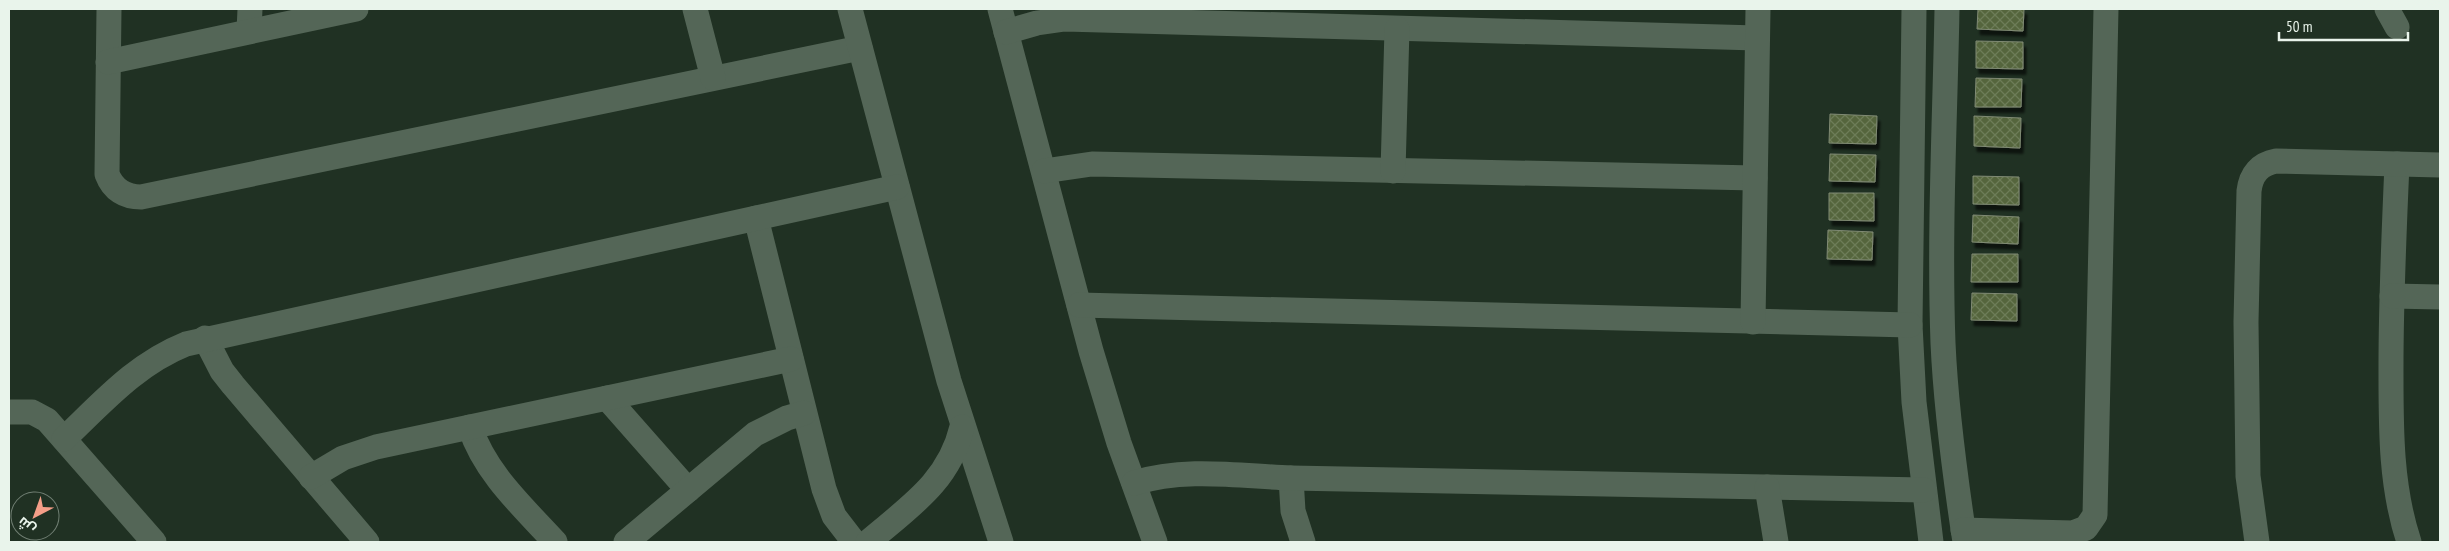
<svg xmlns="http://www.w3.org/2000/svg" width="2449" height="551" font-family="'PT Sans Narrow',Cairo,sans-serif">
<defs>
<pattern id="building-cross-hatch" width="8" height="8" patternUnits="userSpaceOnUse" patternTransform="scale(1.25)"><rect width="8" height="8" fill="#54653c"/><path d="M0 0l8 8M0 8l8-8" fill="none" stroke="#6d7c58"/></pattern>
<filter id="shadow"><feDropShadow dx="3" dy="5.5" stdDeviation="1" flood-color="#0009"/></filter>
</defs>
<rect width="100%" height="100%" fill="#203123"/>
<g fill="url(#building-cross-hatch)" stroke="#808a74" filter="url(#shadow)">
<polygon points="1978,9 2024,9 2023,31 1977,29"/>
<polygon points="1976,41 2023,42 2023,69 1976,68"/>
<polygon points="1976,78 2022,79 2021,107 1975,107"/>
<polygon points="1830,114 1877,116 1876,144 1829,143"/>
<polygon points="1974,116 2021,118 2020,148 1974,146"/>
<polygon points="1830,154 1876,155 1875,182 1829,181"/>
<polygon points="1973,176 2019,177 2019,205 1973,204"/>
<polygon points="1829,193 1874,193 1874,221 1829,220"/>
<polygon points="1973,215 2019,217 2018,244 1972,242"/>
<polygon points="1828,230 1873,232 1872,260 1827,259"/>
<polygon points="1972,254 2018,254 2018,282 1971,282"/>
<polygon points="1972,293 2017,294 2017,321 1971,320"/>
</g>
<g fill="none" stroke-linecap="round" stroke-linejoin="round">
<g stroke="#546657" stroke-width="25">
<path d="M109,9L107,174C113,190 125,197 141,197L860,48"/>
<polyline points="695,9 713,78"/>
<polyline points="850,9 949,381 1001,542"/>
<polyline points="1000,9 1091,351 1119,443 1155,542"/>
<polyline points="1914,9 1910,325 1914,402 1931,542"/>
<path d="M1947,9C1945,120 1939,231 1943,343C1946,410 1955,476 1965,542"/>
<polyline points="2387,9 2397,27"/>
<polyline points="249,31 250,9"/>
<polyline points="1006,32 1037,23 1065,19 1757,38"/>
<polyline points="108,62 356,9"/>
<path d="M2397,164C2394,231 2391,298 2391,365C2391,425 2390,485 2409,542"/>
<polyline points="1044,171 1092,164 1755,178"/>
<polyline points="1393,171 1397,29"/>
<polyline points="756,218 824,489 834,516 854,542"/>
<polyline points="2392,296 2440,297"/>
<polyline points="1079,305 1910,325"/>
<polyline points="1753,322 1758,9"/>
<polyline points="205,338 222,371 233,385 367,542"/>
<polyline points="607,398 688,490"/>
<polyline points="9,412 32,412 47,420 154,542"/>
<path d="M470,427C485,473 523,507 555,542"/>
<path d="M64,439C103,402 136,364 186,344L897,187"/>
<polyline points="311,477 343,458 376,447 791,359"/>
<polyline points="1291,478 1293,511 1303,542"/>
<path d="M1134,483C1185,467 1239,476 1291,478L1924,490"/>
<polyline points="1767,487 1776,542"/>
<polyline points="1963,530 2073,533 2086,528 2095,515 2106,9"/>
<polyline points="626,542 755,434 787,418 804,413"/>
<path d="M868,542C909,507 949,482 962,427"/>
<path d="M2257,542L2248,476L2246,322L2249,191C2251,174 2260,164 2276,161L2440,165"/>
</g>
</g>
<rect width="2449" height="551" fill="none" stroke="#e9f4eb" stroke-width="20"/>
<g transform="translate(35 516) rotate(221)"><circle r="24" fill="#203123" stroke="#707f73"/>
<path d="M0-4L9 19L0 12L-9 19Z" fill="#f49e88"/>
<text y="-8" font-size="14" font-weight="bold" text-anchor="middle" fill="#e9f4eb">ش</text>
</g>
<path d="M2279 32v8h129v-8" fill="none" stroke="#e9f4eb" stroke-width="2.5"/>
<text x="2286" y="32" font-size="15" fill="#e9f4eb" stroke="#203123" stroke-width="4" paint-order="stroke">50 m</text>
</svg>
